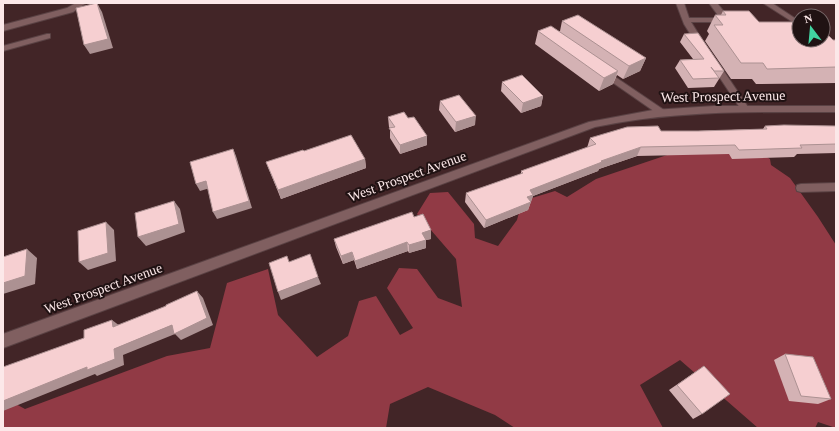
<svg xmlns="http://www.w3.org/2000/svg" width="839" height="431" font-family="'Times New Roman',serif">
<rect width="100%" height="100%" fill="#422527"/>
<polygon fill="#913a45" points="759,152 770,159 771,165 790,178 818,217 836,245 836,428 818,422 815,428 758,428 680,360 640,385 663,428 515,428 495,415 428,387 390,404 386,428 3,428 3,397 25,409 167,356 210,348 227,283 268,269 278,315 317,357 348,336 359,301 376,296 400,335 413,328 387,288 399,268 417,269 438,298 462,307 456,259 417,214 430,193 448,192 474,224 475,238 498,246 517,220 522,201 555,191 567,197 596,179 670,154"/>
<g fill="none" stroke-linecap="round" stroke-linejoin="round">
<g stroke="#5a4244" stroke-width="2">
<g id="lane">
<polygon points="676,3 684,3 689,18 720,18 709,3 717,3 729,18 721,22 691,22 706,46 705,48 699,48 684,24"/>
<polygon points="763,3 772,3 799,21 799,26"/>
<polygon points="47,34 50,34 50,38 3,51 3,46"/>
<polygon points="711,61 717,61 748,107 750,109 748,111 742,111 710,63"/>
<polygon points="602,68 664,110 666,112 664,114 658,114 599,73 598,71 599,69"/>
<polygon points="836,183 836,191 801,192 797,191 796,188 797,185 801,184"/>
</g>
</g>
<g stroke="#5a4244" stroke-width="2">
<polygon id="street" points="76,3 86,3 73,12 3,31 3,25 67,8"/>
</g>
<g stroke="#5a4244" stroke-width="2">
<path id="secondary" d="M714,106H836V112C755,112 675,110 595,127L3,348V334L589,122L653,110Z"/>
</g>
<use href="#lane" fill="#805f60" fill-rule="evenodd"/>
<use href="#street" fill="#805f60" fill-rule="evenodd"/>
<use href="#secondary" fill="#805f60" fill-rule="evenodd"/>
</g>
<g fill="#d4b2b4">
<polygon points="723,11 759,22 833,40 836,40 836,83 756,84 752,79 731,79 705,41 709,34 707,31 715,15 721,15"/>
<polygon points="562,21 646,58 640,71 623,79 617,75 613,84 599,91 535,44 538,31 560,31"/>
<polygon points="684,34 724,71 714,87 688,88 675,68 680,60 693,59 680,42"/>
<polygon points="502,82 543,96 541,106 521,113 501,91"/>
<polygon points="440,101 475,125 455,132 439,110"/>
<polygon points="388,117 427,145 400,154 390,138 390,128 389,127"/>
<polygon points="765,126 836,126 836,153 797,154 794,157 732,159 729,154 637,156 599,169 598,171 533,196 528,210 484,228 465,202 466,193 521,174 521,171 587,148 590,138 661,131 698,131 763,129"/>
<polygon points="304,151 365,159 366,168 281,199 266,162"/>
<polygon points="414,217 431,239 426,240 426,248 409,253 408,251 357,269 354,260 343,264 336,247 334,239"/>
<polygon points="785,354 831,399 818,404 789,401 774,360"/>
<polygon points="704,366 702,414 693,419 669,390"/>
</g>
<g fill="#ac9192">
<polygon points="97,3 102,12 113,48 90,54 84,45"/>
<polygon points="646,58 640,71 623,79 629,66"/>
<polygon points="618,71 613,84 599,91 604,78"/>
<polygon points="543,96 541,106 521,113 523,103"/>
<polygon points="476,116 475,125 455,132 456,122"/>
<polygon points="427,136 427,145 400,154 400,145"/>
<polygon points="641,147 637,156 599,169 598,171 533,196 528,210 484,228 486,220 530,190 601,161"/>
<polygon points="233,149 236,156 252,208 217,219 213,212"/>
<polygon points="365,159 366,168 281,199 278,190"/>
<polygon points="206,181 210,188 200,191 196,184"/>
<polygon points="174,201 180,209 185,232 146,246 138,237"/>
<polygon points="106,222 114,230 116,261 88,270 79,262"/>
<polygon points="431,230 431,239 426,240 426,248 409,253 409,245 422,233"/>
<polygon points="407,242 408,251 357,269 355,261"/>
<polygon points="27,249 37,258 35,284 3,294 3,283"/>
<polygon points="352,252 354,260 343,264 341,256"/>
<polygon points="318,277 321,284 281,300 278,292"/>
<polygon points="197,291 203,298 213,325 181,340 175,334 123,355 124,365 97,376 95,374 3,411 3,401 114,349 172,325"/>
<polygon points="112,320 120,326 113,327"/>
</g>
<g fill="#f6cfd1" stroke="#ac9192">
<polygon points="97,3 108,39 84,45 76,8"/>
<polygon points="723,11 749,11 759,22 799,22 799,40 823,40 823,30 833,40 836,40 836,67 767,69 763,63 741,63 714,25 723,25 715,15 726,15"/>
<polygon points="578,15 646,58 629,66 562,21"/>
<polygon points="551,26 618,71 604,78 538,31"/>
<polygon points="698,33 724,71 714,71 711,67 719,78 693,79 680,60 704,59 684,34"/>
<polygon points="522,75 543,96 523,103 502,82"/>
<polygon points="459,95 476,116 456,122 440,101"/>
<polygon points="404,112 408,118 414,117 427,136 400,145 389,128 395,127 388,117"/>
<polygon points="784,125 836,126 836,144 800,145 802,148 739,150 735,145 641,147 601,161 602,162 530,190 533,195 527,197 531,202 486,220 466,193 523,173 521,171 596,144 590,138 627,127 658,126 661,131 698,131 767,129 765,126"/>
<polygon points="351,135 365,159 278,190 266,162 303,150 304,151"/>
<polygon points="233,149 249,201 213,212 206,181 196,184 190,162"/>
<polygon points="174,201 179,224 138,237 135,213"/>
<polygon points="412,212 414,217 423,214 431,230 422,233 426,240 409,245 407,242 355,261 352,252 341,256 334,239"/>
<polygon points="106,222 108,253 79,262 78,231"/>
<polygon points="27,249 25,276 3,283 3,257"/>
<polygon points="310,254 318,277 278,292 269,263 287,256 289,262"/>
<polygon points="197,291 207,318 174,334 172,325 114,349 115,359 87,370 87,367 3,401 3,367 84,338 84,330 112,320 113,327 166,306 166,305"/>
<polygon points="785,354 813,357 831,399 801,396"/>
<polygon points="704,366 730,394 702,414 677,385"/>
</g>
<g text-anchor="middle" stroke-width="4" stroke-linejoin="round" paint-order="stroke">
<g font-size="14" fill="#fce8e9" stroke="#201213">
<text transform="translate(723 96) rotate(-1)" y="5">West Prospect Avenue</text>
<text transform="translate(407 176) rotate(-20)" y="5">West Prospect Avenue</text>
<text transform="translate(103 288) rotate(-20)" y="5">West Prospect Avenue</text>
</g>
</g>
<rect width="839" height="431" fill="none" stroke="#fce8e9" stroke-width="8"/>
<g transform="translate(811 28) rotate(344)"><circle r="19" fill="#201213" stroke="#786869"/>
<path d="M0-3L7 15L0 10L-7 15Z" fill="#41d4a1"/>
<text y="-6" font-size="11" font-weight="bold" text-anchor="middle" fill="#fce8e9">N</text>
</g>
</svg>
